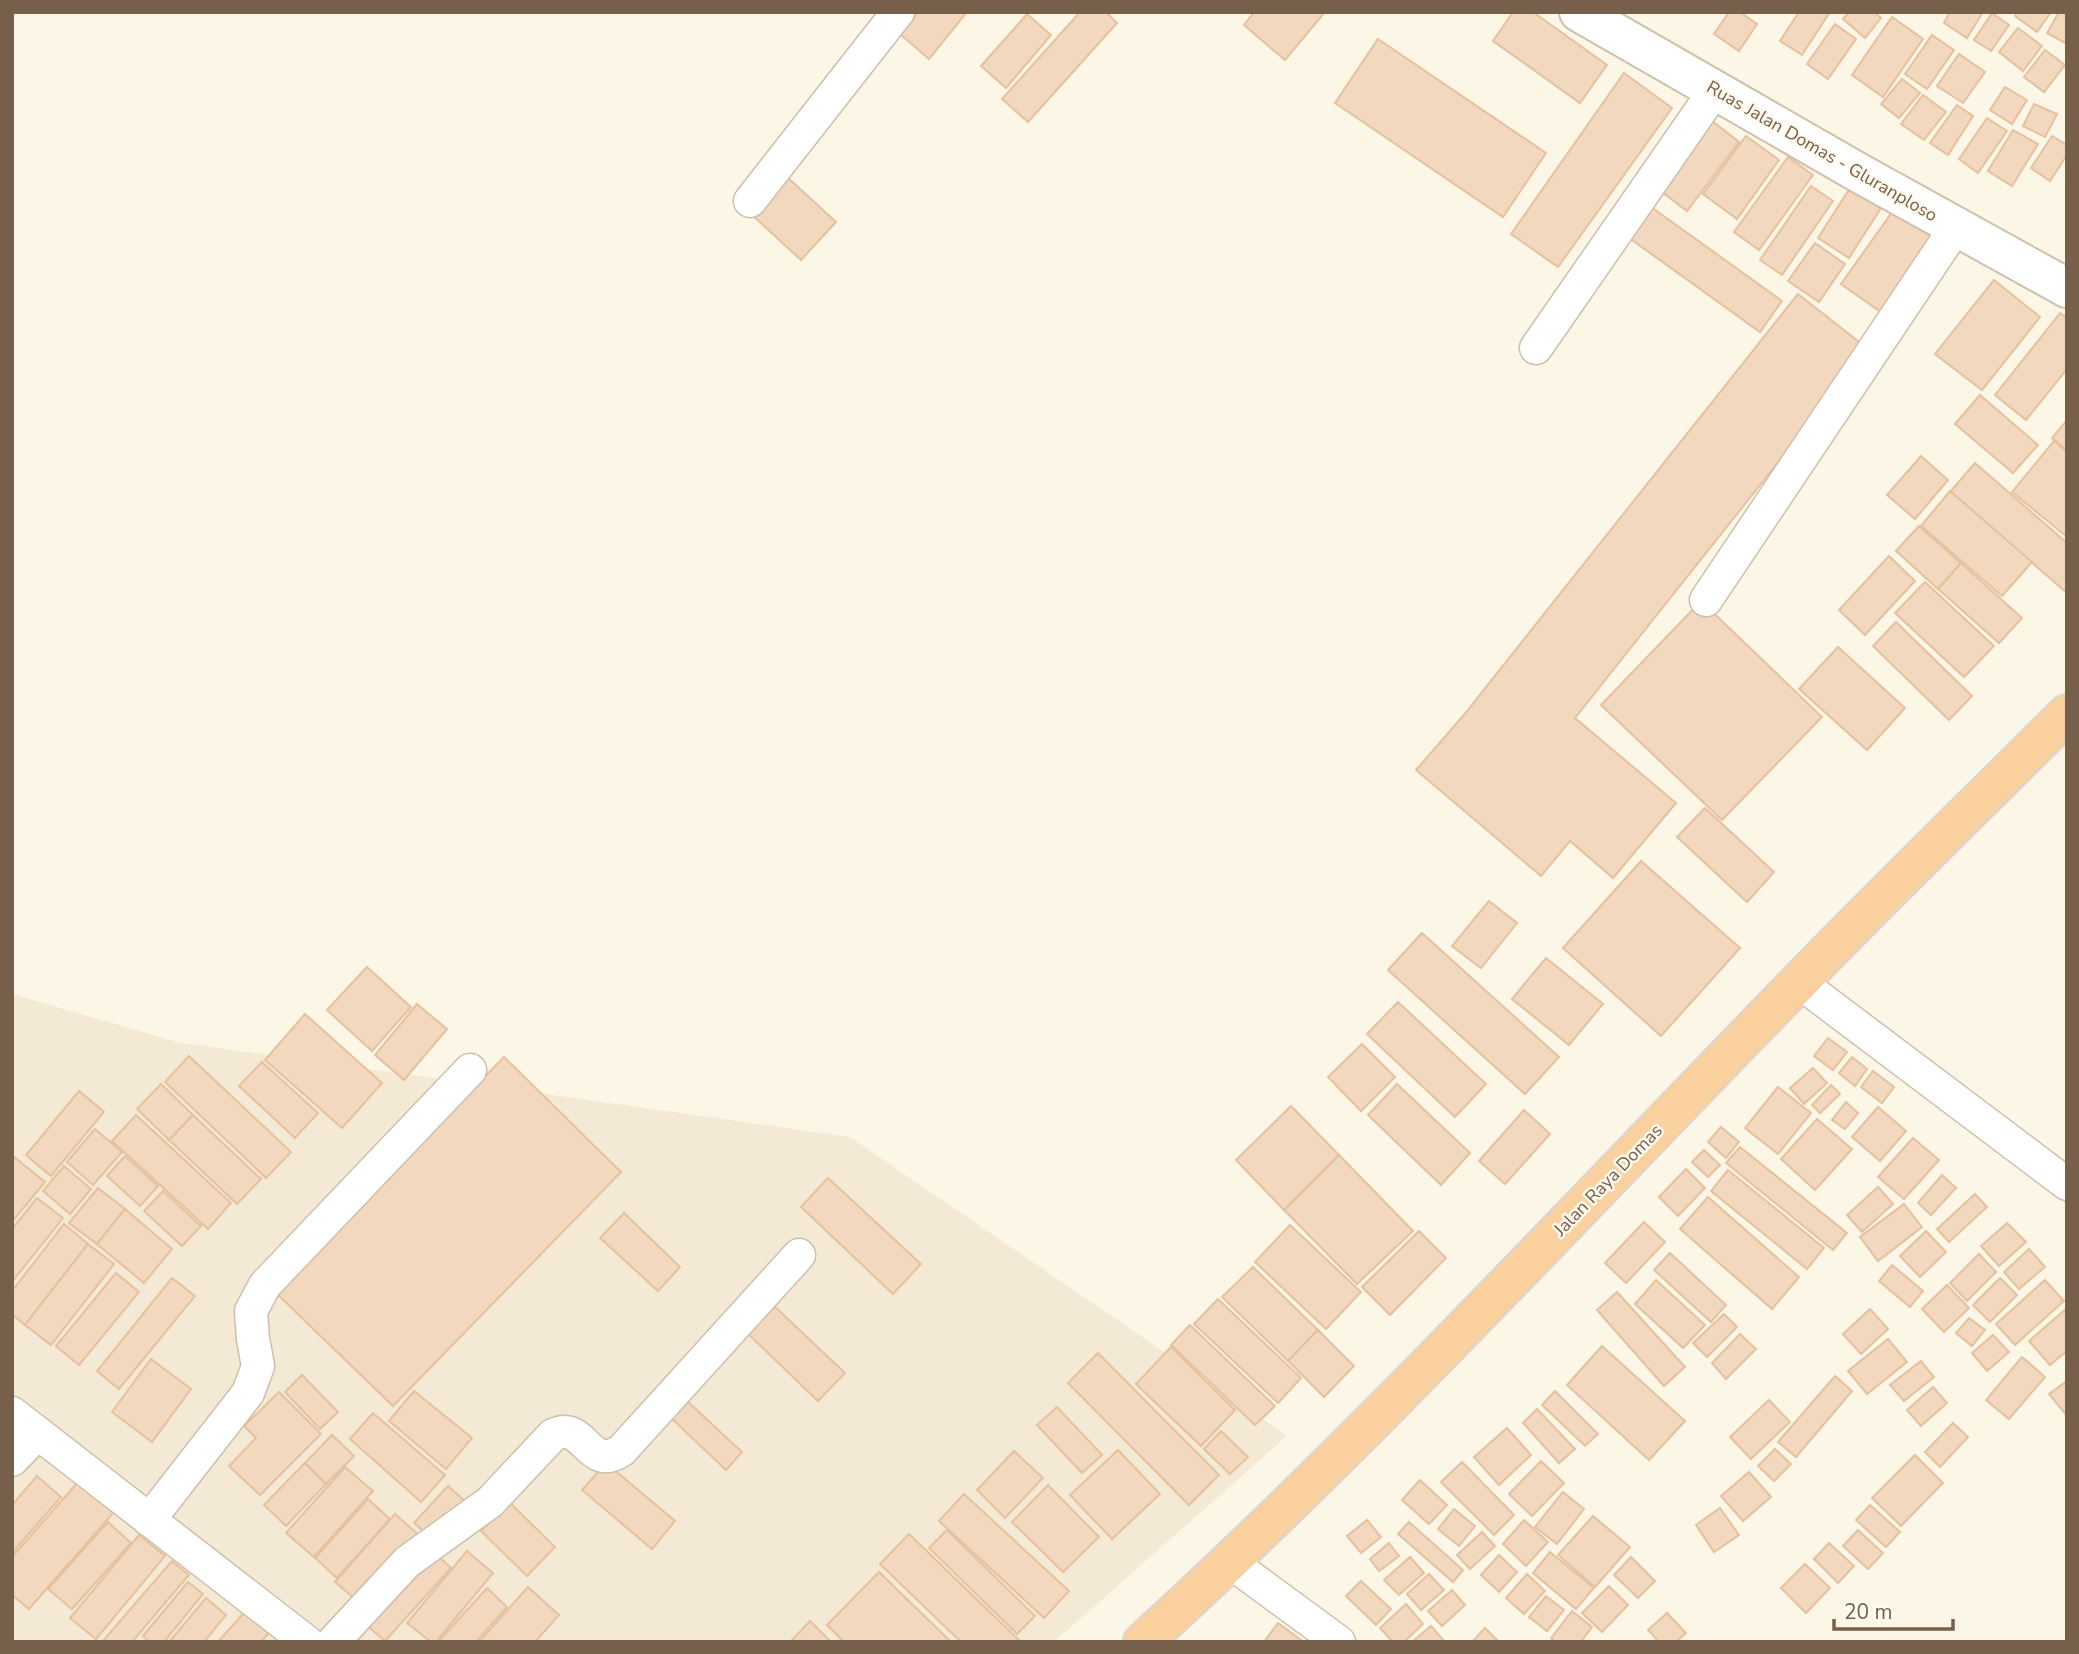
<svg xmlns="http://www.w3.org/2000/svg" width="2079" height="1654" font-family="'Nunito Sans',sans-serif">
<rect width="100%" height="100%" fill="#fcf6e6"/>
<polygon fill="#f4e9d5" points="12,994 177,1042 850,1137 1287,1436 1054,1642 12,1642"/>
<g fill="#f2d8be" stroke="#e5c19e" stroke-width="2">
<polygon points="918,12 967,12 929,59 900,34"/>
<polygon points="1080,12 1106,12 1117,23 1028,122 1002,99"/>
<polygon points="1254,12 1325,12 1285,60 1244,25"/>
<polygon points="1513,12 1533,12 1607,65 1580,103 1493,41"/>
<polygon points="1729,12 1740,12 1757,24 1739,51 1714,34"/>
<polygon points="1799,12 1830,12 1802,55 1780,41"/>
<polygon points="1849,12 1874,12 1881,18 1865,38 1843,19"/>
<polygon points="1950,12 1983,12 1967,38 1944,23"/>
<polygon points="2017,12 2051,12 2037,32 2015,16"/>
<polygon points="2059,12 2067,14 2067,44 2047,33"/>
<polygon points="1992,13 2009,25 1991,51 1974,40"/>
<polygon points="1027,14 1051,35 1006,88 981,66"/>
<polygon points="1892,17 1923,39 1883,97 1852,75"/>
<polygon points="1835,24 1856,39 1828,79 1807,64"/>
<polygon points="2018,28 2042,46 2023,71 1999,52"/>
<polygon points="1932,35 1954,50 1927,89 1905,74"/>
<polygon points="1378,39 1546,153 1503,217 1335,103"/>
<polygon points="2045,50 2065,65 2044,92 2024,77"/>
<polygon points="1959,54 1985,72 1963,103 1937,86"/>
<polygon points="1624,73 1672,108 1558,267 1511,234"/>
<polygon points="1902,79 1920,93 1899,118 1881,104"/>
<polygon points="2005,87 2027,100 2012,124 1990,110"/>
<polygon points="1923,95 1946,112 1924,140 1901,124"/>
<polygon points="2034,104 2057,114 2045,137 2023,126"/>
<polygon points="1957,105 1973,116 1948,155 1930,143"/>
<polygon points="1707,117 1739,142 1687,211 1654,186"/>
<polygon points="1987,118 2007,131 1978,173 1959,159"/>
<polygon points="2013,130 2038,144 2012,186 1988,171"/>
<polygon points="1746,136 1779,160 1737,219 1703,194"/>
<polygon points="2052,136 2067,145 2067,155 2050,181 2031,168"/>
<polygon points="1788,157 1813,175 1759,250 1734,232"/>
<polygon points="786,176 836,222 801,260 750,213"/>
<polygon points="1811,186 1833,201 1782,275 1760,260"/>
<polygon points="1850,188 1881,208 1849,258 1818,238"/>
<polygon points="1900,201 1944,231 1885,315 1841,284"/>
<polygon points="1647,204 1782,301 1760,332 1625,235"/>
<polygon points="1815,243 1845,264 1819,302 1788,281"/>
<polygon points="1994,280 2040,317 1982,390 1935,354"/>
<polygon points="1798,294 1868,349 1575,718 1676,803 1613,878 1570,841 1541,876 1416,770 1463,716"/>
<polygon points="2060,313 2067,318 2067,369 2026,420 1995,395"/>
<polygon points="1980,395 2038,445 2013,473 1955,424"/>
<polygon points="2067,420 2067,450 2052,438"/>
<polygon points="2054,441 2067,452 2067,537 2012,492"/>
<polygon points="1921,456 1948,480 1915,519 1887,495"/>
<polygon points="1975,463 2067,543 2067,593 1950,492"/>
<polygon points="1950,491 2032,562 2002,596 1921,526"/>
<polygon points="1919,526 1961,563 1938,589 1896,551"/>
<polygon points="1889,556 1915,581 1865,635 1839,610"/>
<polygon points="1961,563 2022,618 1999,643 1938,589"/>
<polygon points="1925,582 1994,646 1964,677 1895,613"/>
<polygon points="1701,601 1822,717 1722,820 1601,705"/>
<polygon points="1896,622 1972,696 1949,720 1873,646"/>
<polygon points="1838,647 1905,708 1867,750 1799,689"/>
<polygon points="1705,808 1774,872 1747,902 1677,837"/>
<polygon points="1641,861 1740,948 1661,1036 1563,948"/>
<polygon points="1489,901 1517,923 1481,968 1452,946"/>
<polygon points="1422,933 1559,1057 1525,1094 1388,970"/>
<polygon points="1546,958 1603,1004 1569,1045 1512,999"/>
<polygon points="367,967 411,1007 372,1051 327,1010"/>
<polygon points="1398,1002 1486,1084 1455,1117 1367,1034"/>
<polygon points="417,1004 447,1029 404,1080 375,1055"/>
<polygon points="305,1014 382,1083 342,1128 265,1060"/>
<polygon points="1828,1038 1847,1052 1833,1070 1814,1056"/>
<polygon points="1362,1044 1395,1077 1361,1111 1328,1077"/>
<polygon points="189,1056 291,1152 266,1178 165,1082"/>
<polygon points="504,1057 621,1172 393,1406 275,1292"/>
<polygon points="1852,1057 1867,1069 1855,1086 1839,1073"/>
<polygon points="262,1062 318,1113 295,1138 239,1086"/>
<polygon points="1813,1068 1827,1083 1804,1104 1790,1088"/>
<polygon points="1873,1071 1894,1087 1882,1103 1861,1087"/>
<polygon points="161,1084 193,1115 169,1140 137,1109"/>
<polygon points="1397,1084 1470,1153 1441,1185 1368,1115"/>
<polygon points="1831,1085 1840,1094 1820,1113 1812,1105"/>
<polygon points="1778,1087 1811,1113 1778,1154 1745,1128"/>
<polygon points="79,1091 104,1112 51,1176 26,1155"/>
<polygon points="1846,1102 1858,1113 1845,1129 1832,1120"/>
<polygon points="1291,1106 1339,1155 1284,1210 1236,1160"/>
<polygon points="1878,1107 1906,1131 1880,1161 1852,1137"/>
<polygon points="1524,1110 1550,1134 1505,1184 1479,1161"/>
<polygon points="136,1115 231,1203 208,1229 112,1141"/>
<polygon points="193,1115 261,1179 237,1204 169,1140"/>
<polygon points="1817,1119 1852,1149 1815,1190 1781,1159"/>
<polygon points="1721,1127 1739,1142 1726,1158 1708,1142"/>
<polygon points="95,1129 122,1152 93,1185 67,1162"/>
<polygon points="1913,1138 1939,1160 1904,1199 1878,1177"/>
<polygon points="1740,1147 1847,1233 1833,1250 1726,1163"/>
<polygon points="1704,1150 1720,1165 1708,1177 1692,1162"/>
<polygon points="1339,1155 1413,1231 1357,1284 1284,1210"/>
<polygon points="13,1156 45,1182 12,1222 12,1157"/>
<polygon points="125,1156 158,1186 140,1206 107,1176"/>
<polygon points="64,1166 91,1189 70,1214 43,1191"/>
<polygon points="1686,1169 1705,1188 1678,1216 1659,1197"/>
<polygon points="1728,1170 1824,1248 1807,1269 1711,1191"/>
<polygon points="1942,1175 1956,1188 1931,1215 1918,1203"/>
<polygon points="828,1178 921,1264 893,1294 801,1207"/>
<polygon points="1878,1187 1893,1204 1862,1232 1847,1215"/>
<polygon points="98,1188 125,1209 97,1244 69,1223"/>
<polygon points="163,1191 201,1226 182,1246 144,1211"/>
<polygon points="1975,1194 1987,1207 1949,1242 1937,1229"/>
<polygon points="1708,1197 1799,1277 1772,1309 1680,1229"/>
<polygon points="37,1198 63,1218 12,1282 12,1229"/>
<polygon points="1904,1204 1922,1227 1878,1261 1860,1237"/>
<polygon points="125,1209 172,1249 144,1283 97,1244"/>
<polygon points="624,1213 680,1267 658,1291 600,1238"/>
<polygon points="1644,1222 1665,1242 1626,1283 1605,1263"/>
<polygon points="2007,1223 2026,1242 1999,1266 1981,1246"/>
<polygon points="64,1224 88,1244 25,1325 12,1314 12,1291"/>
<polygon points="1290,1225 1361,1292 1326,1329 1255,1262"/>
<polygon points="1419,1231 1446,1258 1390,1315 1362,1287"/>
<polygon points="1926,1231 1946,1252 1920,1277 1900,1256"/>
<polygon points="88,1244 114,1264 51,1345 25,1325"/>
<polygon points="2029,1249 2045,1267 2019,1289 2004,1272"/>
<polygon points="1670,1253 1726,1305 1711,1322 1654,1270"/>
<polygon points="1979,1254 1996,1272 1967,1301 1950,1283"/>
<polygon points="1892,1265 1923,1291 1910,1307 1879,1281"/>
<polygon points="1253,1267 1318,1330 1288,1361 1222,1297"/>
<polygon points="116,1273 139,1292 79,1365 56,1346"/>
<polygon points="172,1278 195,1296 119,1389 97,1371"/>
<polygon points="2000,1278 2017,1295 1990,1322 1973,1305"/>
<polygon points="1656,1280 1705,1325 1683,1348 1635,1304"/>
<polygon points="2045,1280 2064,1301 2015,1345 1996,1324"/>
<polygon points="1947,1285 1969,1308 1944,1332 1922,1309"/>
<polygon points="1617,1292 1685,1367 1664,1386 1597,1310"/>
<polygon points="1218,1299 1301,1378 1278,1403 1194,1324"/>
<polygon points="771,1303 845,1373 818,1401 744,1330"/>
<polygon points="2067,1308 2067,1351 2050,1365 2029,1341"/>
<polygon points="1870,1309 1888,1329 1861,1354 1843,1334"/>
<polygon points="1724,1314 1737,1327 1707,1357 1693,1343"/>
<polygon points="1969,1318 1985,1330 1972,1346 1956,1333"/>
<polygon points="1190,1325 1275,1406 1255,1425 1171,1345"/>
<polygon points="1318,1330 1354,1366 1324,1397 1288,1361"/>
<polygon points="1740,1334 1756,1349 1726,1379 1712,1363"/>
<polygon points="1993,1335 2009,1352 1987,1371 1972,1353"/>
<polygon points="1888,1339 1907,1362 1867,1394 1848,1371"/>
<polygon points="1602,1346 1685,1421 1649,1460 1567,1385"/>
<polygon points="1171,1347 1235,1410 1201,1446 1136,1384"/>
<polygon points="1098,1353 1219,1475 1189,1505 1068,1383"/>
<polygon points="2022,1357 2045,1377 2009,1419 1986,1400"/>
<polygon points="151,1359 191,1389 152,1442 112,1412"/>
<polygon points="1921,1361 1934,1377 1904,1401 1890,1385"/>
<polygon points="302,1375 338,1412 320,1429 285,1392"/>
<polygon points="1835,1376 1852,1391 1796,1457 1778,1442"/>
<polygon points="2067,1381 2067,1416 2049,1394"/>
<polygon points="1933,1387 1947,1403 1921,1426 1907,1410"/>
<polygon points="414,1391 472,1438 446,1469 389,1421"/>
<polygon points="1555,1391 1598,1434 1585,1446 1542,1405"/>
<polygon points="279,1392 321,1434 260,1495 229,1466 256,1438 244,1426"/>
<polygon points="686,1400 742,1452 726,1470 670,1417"/>
<polygon points="1769,1400 1790,1422 1751,1459 1730,1437"/>
<polygon points="1057,1407 1102,1455 1082,1473 1037,1425"/>
<polygon points="1537,1409 1575,1449 1559,1463 1523,1423"/>
<polygon points="373,1413 445,1475 421,1502 350,1439"/>
<polygon points="1953,1423 1968,1437 1940,1467 1925,1452"/>
<polygon points="1507,1428 1531,1455 1499,1485 1474,1457"/>
<polygon points="1221,1431 1248,1457 1230,1474 1204,1449"/>
<polygon points="332,1435 354,1456 326,1484 305,1463"/>
<polygon points="1775,1449 1791,1464 1774,1481 1758,1466"/>
<polygon points="1118,1450 1160,1494 1112,1539 1070,1495"/>
<polygon points="1014,1451 1043,1478 1005,1518 977,1490"/>
<polygon points="1915,1455 1943,1483 1901,1526 1872,1498"/>
<polygon points="1541,1461 1564,1483 1532,1516 1509,1494"/>
<polygon points="1462,1462 1514,1515 1494,1535 1441,1482"/>
<polygon points="305,1463 326,1484 286,1526 264,1505"/>
<polygon points="606,1463 675,1521 652,1549 582,1490"/>
<polygon points="345,1467 373,1491 314,1557 286,1533"/>
<polygon points="1749,1472 1771,1497 1743,1521 1721,1496"/>
<polygon points="37,1476 61,1497 12,1553 12,1505"/>
<polygon points="1420,1480 1447,1505 1429,1524 1402,1500"/>
<polygon points="79,1481 114,1512 29,1609 12,1595 12,1557"/>
<polygon points="1048,1485 1099,1537 1063,1572 1012,1522"/>
<polygon points="448,1486 466,1502 433,1539 414,1523"/>
<polygon points="1563,1492 1584,1509 1557,1544 1535,1527"/>
<polygon points="964,1494 1069,1591 1044,1618 939,1521"/>
<polygon points="368,1499 390,1519 337,1578 315,1558"/>
<polygon points="509,1502 555,1547 527,1576 481,1531"/>
<polygon points="1870,1505 1900,1532 1886,1547 1856,1520"/>
<polygon points="1720,1508 1739,1535 1714,1552 1696,1525"/>
<polygon points="1454,1509 1475,1526 1459,1546 1438,1529"/>
<polygon points="395,1514 422,1538 362,1605 335,1582"/>
<polygon points="1593,1516 1630,1547 1595,1587 1558,1555"/>
<polygon points="1367,1520 1381,1537 1361,1553 1347,1536"/>
<polygon points="1524,1520 1548,1542 1526,1566 1503,1544"/>
<polygon points="108,1522 131,1543 72,1609 48,1589"/>
<polygon points="1409,1522 1463,1570 1453,1582 1398,1534"/>
<polygon points="947,1530 1035,1616 1017,1634 929,1548"/>
<polygon points="1858,1530 1883,1553 1868,1569 1843,1546"/>
<polygon points="1482,1532 1495,1546 1470,1569 1457,1555"/>
<polygon points="909,1534 1021,1642 961,1642 880,1564"/>
<polygon points="139,1535 165,1556 96,1639 70,1618"/>
<polygon points="1389,1543 1399,1556 1379,1571 1370,1559"/>
<polygon points="1829,1543 1854,1566 1838,1583 1814,1559"/>
<polygon points="433,1551 451,1568 385,1641 366,1625"/>
<polygon points="467,1551 493,1573 436,1642 431,1642 407,1623"/>
<polygon points="1550,1552 1594,1588 1576,1609 1533,1573"/>
<polygon points="1499,1555 1517,1572 1499,1592 1481,1575"/>
<polygon points="1410,1557 1424,1573 1399,1595 1384,1580"/>
<polygon points="1631,1557 1655,1581 1638,1598 1614,1575"/>
<polygon points="172,1561 189,1575 132,1642 102,1642"/>
<polygon points="1805,1564 1830,1588 1806,1613 1781,1588"/>
<polygon points="879,1572 951,1642 844,1642 827,1625"/>
<polygon points="1429,1574 1444,1590 1421,1610 1407,1594"/>
<polygon points="1527,1574 1545,1591 1524,1614 1506,1598"/>
<polygon points="1361,1581 1391,1609 1376,1625 1346,1596"/>
<polygon points="188,1582 203,1594 164,1642 150,1642 143,1636"/>
<polygon points="1609,1586 1628,1605 1602,1632 1582,1613"/>
<polygon points="528,1587 559,1615 535,1642 479,1642"/>
<polygon points="487,1588 507,1607 476,1642 438,1642"/>
<polygon points="1452,1590 1465,1605 1442,1626 1428,1611"/>
<polygon points="1546,1596 1564,1610 1547,1631 1529,1617"/>
<polygon points="206,1598 226,1615 204,1642 169,1642"/>
<polygon points="1406,1604 1423,1624 1404,1642 1393,1642 1380,1628"/>
<polygon points="248,1608 272,1629 261,1642 218,1642"/>
<polygon points="1572,1611 1592,1627 1581,1642 1556,1642 1551,1638"/>
<polygon points="1667,1613 1686,1633 1676,1642 1659,1642 1648,1630"/>
<polygon points="810,1621 831,1642 790,1642"/>
<polygon points="1278,1623 1301,1640 1300,1642 1264,1642"/>
<polygon points="1431,1626 1445,1642 1412,1642"/>
<polygon points="1485,1628 1499,1642 1472,1642"/>
</g>
<g fill="none" stroke-linecap="round" stroke-linejoin="round">
<g stroke="#cebfac" stroke-width="35">
<g id="minor">
<polyline points="750,201 898,12"/>
<polyline points="1536,348 1715,90"/>
<polyline points="1706,600 1956,227"/>
<polyline points="1799,982 2067,1184"/>
<polyline points="12,1413 307,1642"/>
<polyline points="12,1460 38,1433"/>
<polyline points="149,1520 248,1393 258,1366 253,1339 251,1311 265,1285 470,1070"/>
<polyline points="1230,1562 1339,1642"/>
<path d="M333,1642L407,1562L490,1502L553,1435C586,1419 587,1474 622,1450L799,1255"/>
</g>
</g>
<g stroke="#d1c0a9" stroke-width="42">
<polyline id="secondary" points="1579,12 1859,173 2067,288"/>
</g>
<g stroke="#dbd5d0" stroke-width="42">
<path id="trunk" d="M1143,1642C1372,1433 1581,1205 1797,984C1886,892 1977,804 2067,714"/>
</g>
<use href="#minor" stroke="#fff" stroke-width="32"/>
<use href="#secondary" stroke="#fff" stroke-width="38"/>
<use href="#trunk" stroke="#f9d09e" stroke-width="38"/>
</g>
<g text-anchor="middle" stroke-width="5" stroke-linejoin="round" paint-order="stroke">
<g font-size="18" fill="#765f4b" stroke="#fffaed">
<text transform="translate(1822 151) rotate(30)" y="6">Ruas Jalan Domas - Gluranploso</text>
<text transform="translate(1608 1180) rotate(-46)" y="6">Jalan Raya Domas</text>
</g>
</g>
<rect width="2079" height="1654" fill="none" stroke="#765f4b" stroke-width="28"/>
<path d="M1834 1619v10h119v-10" fill="none" stroke="#765f4b" stroke-width="3.5"/>
<text x="1844" y="1619" font-size="21" fill="#765f4b" stroke="#fffaed" stroke-width="5" paint-order="stroke">20 m</text>
</svg>
